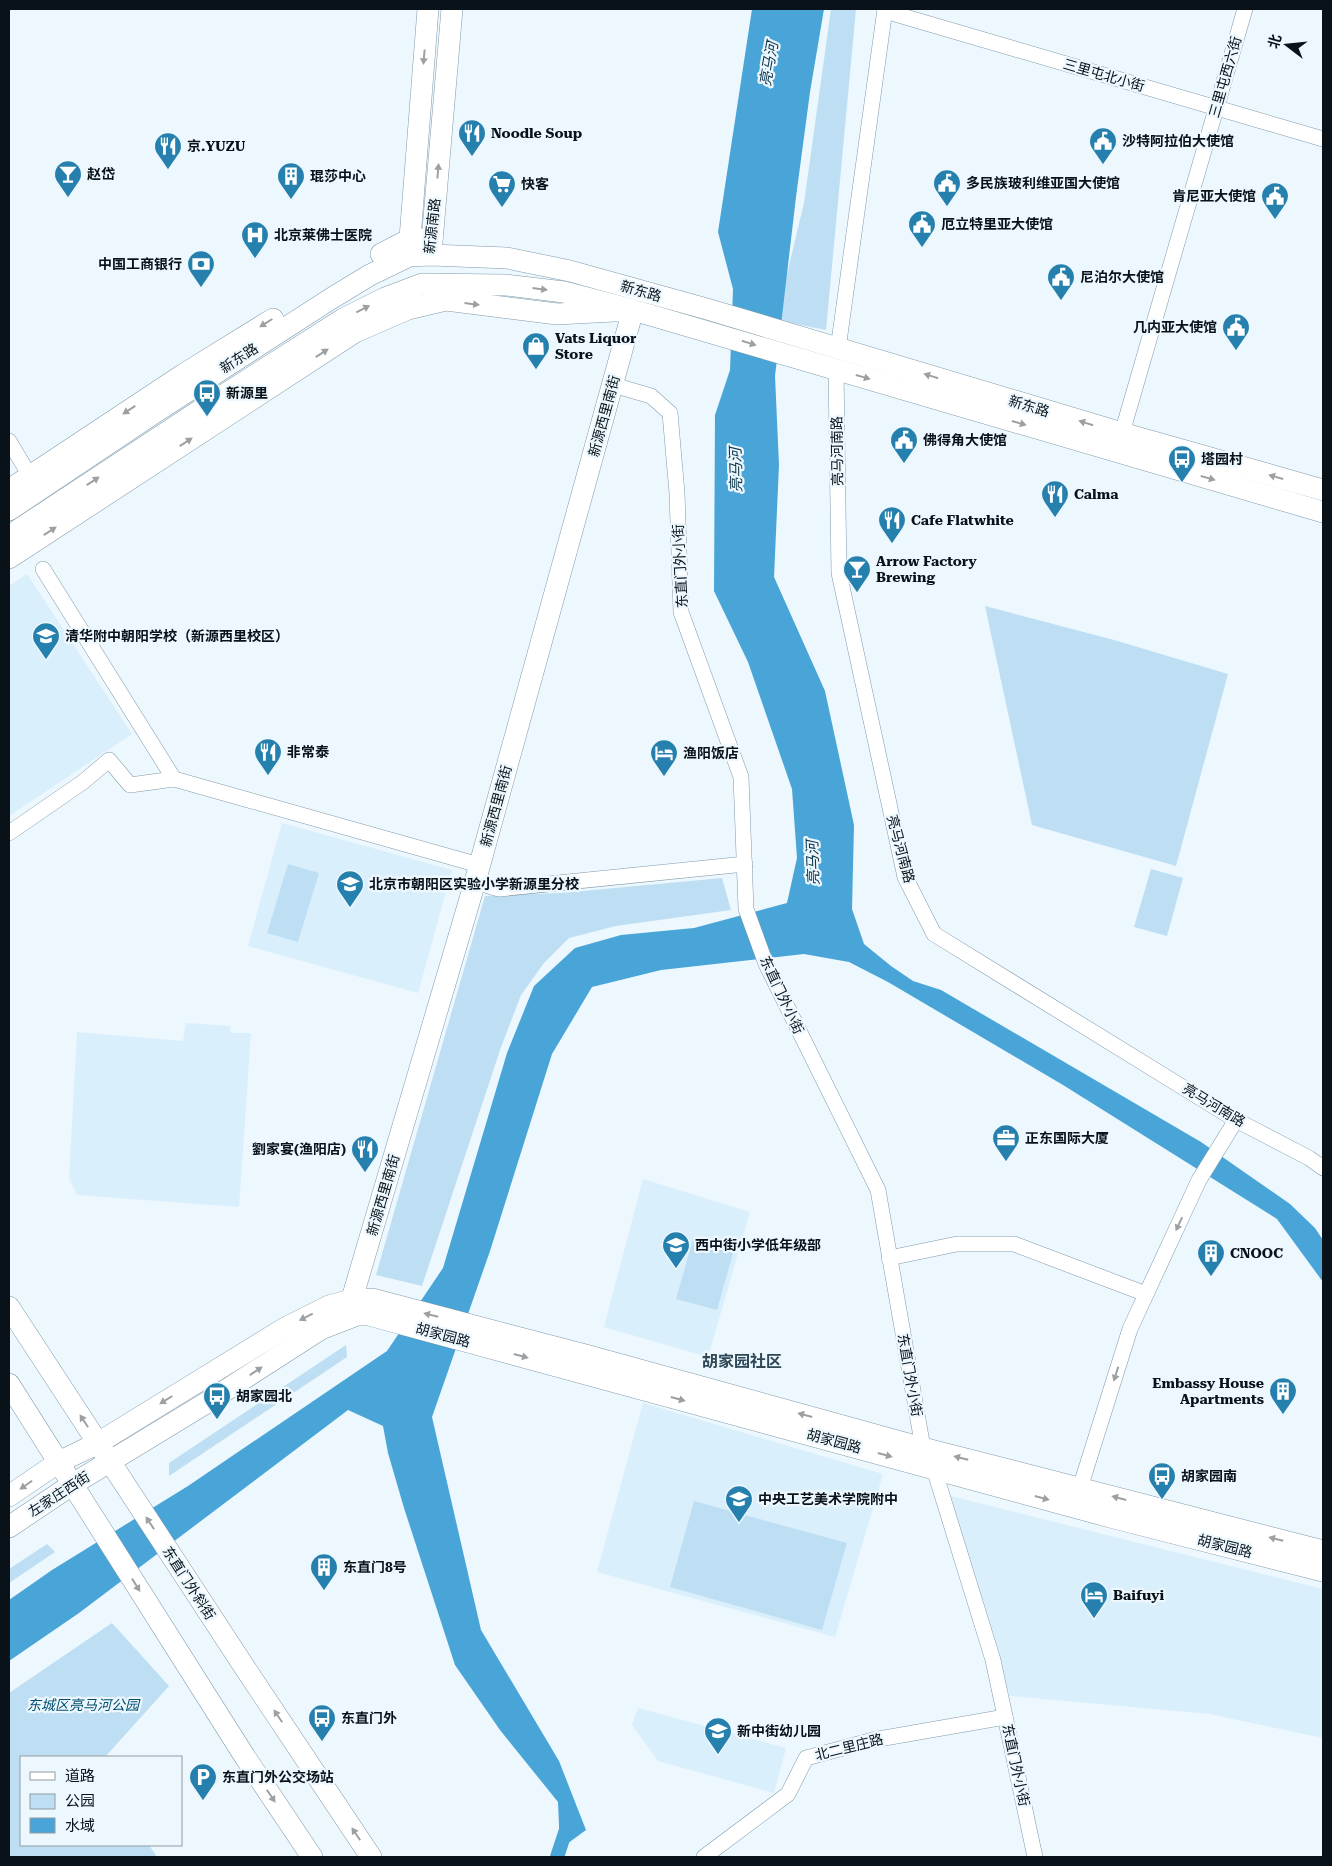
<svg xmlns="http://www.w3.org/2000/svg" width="1332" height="1866" font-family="'Roboto Serif','Noto Sans SC',serif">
<rect width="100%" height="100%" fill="#ecf7fe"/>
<g fill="#daeffc">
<polygon points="27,574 132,734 9,816 9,586"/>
<polygon points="282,823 452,870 418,993 248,946"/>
<polygon points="186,1023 230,1026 231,1033 251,1033 239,1207 77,1195 69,1178 77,1032 183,1041"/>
<polygon points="643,1179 750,1212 708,1357 604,1327"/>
<polygon points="643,1403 883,1474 835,1637 597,1572"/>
<polygon points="947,1495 1323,1589 1323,1738 1210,1714 1010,1696"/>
<polygon points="638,1708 786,1748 774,1793 658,1761 632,1725"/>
</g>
<g fill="#bedff3">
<polygon points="831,9 856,9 826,330 776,320 804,203"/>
<polygon points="985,606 1114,640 1228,674 1176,866 1032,825"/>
<polygon points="288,864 319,873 298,942 267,933"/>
<polygon points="1151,869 1183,878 1167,936 1134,927"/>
<polygon points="722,878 731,910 616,926 569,938 544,963 521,995 500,1050 422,1286 376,1275 485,896 561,893"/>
<polygon points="693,1239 734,1250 717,1310 676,1299"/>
<polygon points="346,1345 347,1357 169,1476 169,1463"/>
<polygon points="694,1501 847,1543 822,1630 670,1587"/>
<polygon points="47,1544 55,1552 9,1583 9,1569"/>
<polygon points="112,1623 169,1686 105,1757 21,1757 21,1845 149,1845 157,1857 9,1857 9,1693"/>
</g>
<polygon fill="#49a5d7" points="752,9 824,9 810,92 796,197 775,376 779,465 774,577 825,691 854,825 852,909 864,944 891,966 913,981 941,990 1201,1142 1290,1204 1315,1228 1323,1240 1323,1282 1277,1219 1063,1085 888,982 849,962 804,954 661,970 592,987 552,1054 490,1251 432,1417 481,1630 559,1761 586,1830 560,1849 558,1802 500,1730 455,1665 404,1508 388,1453 383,1426 348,1410 79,1613 9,1661 9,1600 52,1570 188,1486 387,1351 443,1268 507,1053 534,986 575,948 621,935 694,928 787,903 797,858 792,789 748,662 714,591 715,415 730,370 733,289 718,232"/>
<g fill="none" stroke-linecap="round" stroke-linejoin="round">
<polyline stroke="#49a5d7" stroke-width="14" points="557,1857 566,1830"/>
<g stroke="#819aaa" stroke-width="16">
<g id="street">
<polyline points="885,11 1323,139"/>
<polyline points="838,349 885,9"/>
<polyline points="836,369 839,573 905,877 934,934 1236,1120 1309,1158 1323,1168"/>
<polyline points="613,385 651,396 670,413 677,493 681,612 741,777 746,909 766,964 878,1190 923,1448 934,1469 993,1660 1035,1857"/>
<polyline points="1122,433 1245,9"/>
<polyline points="9,441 30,476"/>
<polyline points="43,569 174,779"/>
<polyline points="9,833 83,782 109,760 130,785 174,779 479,865"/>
<polyline points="475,882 499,889 745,864"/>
<polyline points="889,1258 957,1244 1014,1244 1146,1294"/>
<polyline points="1080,1488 1130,1329 1199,1180 1236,1120"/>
<polyline points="704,1857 788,1794 806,1758 873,1740 1005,1717"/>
</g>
</g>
<g stroke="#819aaa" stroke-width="22">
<g id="secondary">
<polyline points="409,251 428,9"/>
<polyline points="431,253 452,9"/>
<polyline points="381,254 410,239 432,239"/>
<polyline points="9,490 184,374 273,319"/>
<polyline points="9,510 157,411 332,298 370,275 409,256 431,255 507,258 570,271 707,309 1122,433 1323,490"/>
<polyline points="9,536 202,409 343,319 385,298 422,284 506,285 564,292 633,310 1323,512"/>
<polyline points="9,558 355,332 408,309 446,300 557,314 633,310 475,882 346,1319"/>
<polyline points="9,1307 245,1668 371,1857"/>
<polyline points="9,1384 245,1757 312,1857"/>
<polyline points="9,1496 59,1462 98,1443 285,1328 329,1306 351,1300 372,1299 585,1355 923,1448 1323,1551"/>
<polyline points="9,1527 73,1484 206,1403 321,1329 357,1315 369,1315 1114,1518 1323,1571"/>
</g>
</g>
<use href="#street" stroke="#fff" stroke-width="15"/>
<use href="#secondary" stroke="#fff" stroke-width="21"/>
</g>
<defs><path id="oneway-solid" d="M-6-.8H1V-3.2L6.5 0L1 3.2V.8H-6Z" transform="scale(1.25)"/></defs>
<g fill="#9da0a3">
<use href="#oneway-solid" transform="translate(424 57) rotate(95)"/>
<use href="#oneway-solid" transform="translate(438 171) rotate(-85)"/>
<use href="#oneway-solid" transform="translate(540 289) rotate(7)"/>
<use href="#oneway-solid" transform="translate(472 304) rotate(7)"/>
<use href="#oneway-solid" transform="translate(363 309) rotate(-27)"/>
<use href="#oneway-solid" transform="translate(266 323) rotate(148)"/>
<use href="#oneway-solid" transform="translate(749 343) rotate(17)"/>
<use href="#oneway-solid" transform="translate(322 353) rotate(-33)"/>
<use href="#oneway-solid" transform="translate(931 376) rotate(-163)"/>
<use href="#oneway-solid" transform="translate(863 377) rotate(16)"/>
<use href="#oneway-solid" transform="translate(129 410) rotate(147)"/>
<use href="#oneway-solid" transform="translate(1019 423) rotate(16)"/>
<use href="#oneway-solid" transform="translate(1086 423) rotate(-163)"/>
<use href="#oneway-solid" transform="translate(186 442) rotate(-33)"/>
<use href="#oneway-solid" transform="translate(1276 477) rotate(-164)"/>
<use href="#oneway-solid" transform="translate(1208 478) rotate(16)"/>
<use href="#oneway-solid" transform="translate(93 481) rotate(-33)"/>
<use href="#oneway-solid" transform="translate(50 531) rotate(-33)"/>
<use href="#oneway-solid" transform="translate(1179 1224) rotate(115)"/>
<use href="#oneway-solid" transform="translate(431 1315) rotate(-166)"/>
<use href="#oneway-solid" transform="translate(306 1317) rotate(153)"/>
<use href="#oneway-solid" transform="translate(521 1356) rotate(15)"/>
<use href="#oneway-solid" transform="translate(256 1371) rotate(-33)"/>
<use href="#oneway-solid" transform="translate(1116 1374) rotate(107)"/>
<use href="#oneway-solid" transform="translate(678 1399) rotate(15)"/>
<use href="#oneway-solid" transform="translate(166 1400) rotate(148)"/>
<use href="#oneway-solid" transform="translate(805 1415) rotate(-165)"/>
<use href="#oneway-solid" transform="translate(84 1421) rotate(-123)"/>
<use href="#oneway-solid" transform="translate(885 1455) rotate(15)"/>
<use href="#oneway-solid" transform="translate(961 1458) rotate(-166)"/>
<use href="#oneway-solid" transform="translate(26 1485) rotate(145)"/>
<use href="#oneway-solid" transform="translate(1042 1498) rotate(15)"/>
<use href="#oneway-solid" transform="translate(1119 1498) rotate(-165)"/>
<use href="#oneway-solid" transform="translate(150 1523) rotate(-123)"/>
<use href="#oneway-solid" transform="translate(1276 1539) rotate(-166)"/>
<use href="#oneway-solid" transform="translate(136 1585) rotate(58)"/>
<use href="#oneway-solid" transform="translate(278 1716) rotate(-124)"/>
<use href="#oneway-solid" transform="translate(271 1796) rotate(56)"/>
<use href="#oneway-solid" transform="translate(356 1834) rotate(-124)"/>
</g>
<defs>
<g id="restaurant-pin" transform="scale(1.4375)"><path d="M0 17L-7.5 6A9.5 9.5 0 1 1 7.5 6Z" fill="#2680ae" stroke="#ecf7fe"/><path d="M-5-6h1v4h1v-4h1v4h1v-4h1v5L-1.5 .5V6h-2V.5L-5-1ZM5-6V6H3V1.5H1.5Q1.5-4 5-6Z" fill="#fff"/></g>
<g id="civic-pin" transform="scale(1.4375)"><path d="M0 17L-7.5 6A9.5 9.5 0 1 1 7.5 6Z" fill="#2680ae" stroke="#ecf7fe"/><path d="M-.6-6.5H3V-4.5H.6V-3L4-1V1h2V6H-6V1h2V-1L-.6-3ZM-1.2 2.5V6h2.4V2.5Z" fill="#fff"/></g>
<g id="bar-pin" transform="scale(1.4375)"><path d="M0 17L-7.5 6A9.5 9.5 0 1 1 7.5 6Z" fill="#2680ae" stroke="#ecf7fe"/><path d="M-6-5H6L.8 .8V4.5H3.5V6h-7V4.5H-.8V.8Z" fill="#fff"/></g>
<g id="building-pin" transform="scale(1.4375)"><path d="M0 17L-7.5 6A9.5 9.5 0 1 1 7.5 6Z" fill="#2680ae" stroke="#ecf7fe"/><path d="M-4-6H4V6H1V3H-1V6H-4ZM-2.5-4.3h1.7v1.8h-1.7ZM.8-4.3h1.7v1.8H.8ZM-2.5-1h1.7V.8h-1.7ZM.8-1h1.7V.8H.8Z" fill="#fff"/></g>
<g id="supermarket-pin" transform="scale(1.4375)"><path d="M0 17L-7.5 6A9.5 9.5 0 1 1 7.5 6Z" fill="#2680ae" stroke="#ecf7fe"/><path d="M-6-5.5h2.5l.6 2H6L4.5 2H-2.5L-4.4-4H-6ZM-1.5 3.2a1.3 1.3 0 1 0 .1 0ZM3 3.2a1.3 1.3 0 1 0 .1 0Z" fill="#fff"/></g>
<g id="hospital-pin" transform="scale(1.4375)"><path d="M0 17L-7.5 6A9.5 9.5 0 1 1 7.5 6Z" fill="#2680ae" stroke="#ecf7fe"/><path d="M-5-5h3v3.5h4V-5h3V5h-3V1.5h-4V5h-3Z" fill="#fff"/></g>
<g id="bank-pin" transform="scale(1.4375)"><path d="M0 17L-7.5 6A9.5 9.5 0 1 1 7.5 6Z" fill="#2680ae" stroke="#ecf7fe"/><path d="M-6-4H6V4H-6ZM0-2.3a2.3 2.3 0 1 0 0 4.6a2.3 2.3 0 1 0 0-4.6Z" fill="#fff"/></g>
<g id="shop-pin" transform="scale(1.4375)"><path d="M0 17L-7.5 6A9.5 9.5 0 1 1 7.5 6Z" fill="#2680ae" stroke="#ecf7fe"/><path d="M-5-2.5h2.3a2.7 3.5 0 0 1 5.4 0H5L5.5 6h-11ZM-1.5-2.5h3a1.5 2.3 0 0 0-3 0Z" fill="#fff"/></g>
<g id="bus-pin" transform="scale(1.4375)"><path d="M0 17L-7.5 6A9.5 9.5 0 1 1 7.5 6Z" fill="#2680ae" stroke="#ecf7fe"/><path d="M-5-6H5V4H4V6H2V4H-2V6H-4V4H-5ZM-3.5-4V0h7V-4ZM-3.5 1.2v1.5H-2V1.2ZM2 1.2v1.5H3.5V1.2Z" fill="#fff"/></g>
<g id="school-pin" transform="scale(1.4375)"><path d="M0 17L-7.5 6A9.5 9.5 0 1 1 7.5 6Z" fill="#2680ae" stroke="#ecf7fe"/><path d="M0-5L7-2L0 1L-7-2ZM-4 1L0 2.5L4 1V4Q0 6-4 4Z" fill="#fff"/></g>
<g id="hotel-pin" transform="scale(1.4375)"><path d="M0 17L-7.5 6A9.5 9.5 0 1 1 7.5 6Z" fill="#2680ae" stroke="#ecf7fe"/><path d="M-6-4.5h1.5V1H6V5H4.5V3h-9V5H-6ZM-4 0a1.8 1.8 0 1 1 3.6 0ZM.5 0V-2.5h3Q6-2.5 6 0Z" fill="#fff"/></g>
<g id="office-pin" transform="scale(1.4375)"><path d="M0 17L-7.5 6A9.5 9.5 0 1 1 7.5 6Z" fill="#2680ae" stroke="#ecf7fe"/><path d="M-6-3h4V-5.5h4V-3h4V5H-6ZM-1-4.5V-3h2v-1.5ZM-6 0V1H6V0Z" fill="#fff"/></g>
<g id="parking-pin" transform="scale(1.4375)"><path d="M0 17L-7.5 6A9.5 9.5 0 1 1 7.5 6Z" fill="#2680ae" stroke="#ecf7fe"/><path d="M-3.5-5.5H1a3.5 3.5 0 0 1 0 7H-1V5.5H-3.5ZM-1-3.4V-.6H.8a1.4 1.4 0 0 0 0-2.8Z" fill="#fff"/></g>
</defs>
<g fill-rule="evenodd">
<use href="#restaurant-pin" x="472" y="133"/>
<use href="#civic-pin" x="1103" y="141"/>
<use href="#restaurant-pin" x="168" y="146"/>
<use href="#bar-pin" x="68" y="174"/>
<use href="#building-pin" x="291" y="176"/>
<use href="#civic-pin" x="947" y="183"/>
<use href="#supermarket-pin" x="502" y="184"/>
<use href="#civic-pin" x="1275" y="196"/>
<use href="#civic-pin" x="922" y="224"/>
<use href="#hospital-pin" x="255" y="235"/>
<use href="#bank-pin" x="201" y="264"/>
<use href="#civic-pin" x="1061" y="277"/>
<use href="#civic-pin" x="1236" y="327"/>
<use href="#shop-pin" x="536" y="346"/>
<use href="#bus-pin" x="207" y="393"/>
<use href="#civic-pin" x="904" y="440"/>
<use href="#bus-pin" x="1182" y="459"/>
<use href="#restaurant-pin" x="1055" y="494"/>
<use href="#restaurant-pin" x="892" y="520"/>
<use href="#bar-pin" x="857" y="569"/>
<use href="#school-pin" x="46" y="636"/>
<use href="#restaurant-pin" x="268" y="752"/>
<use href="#hotel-pin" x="664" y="753"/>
<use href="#school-pin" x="350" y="884"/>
<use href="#office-pin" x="1006" y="1138"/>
<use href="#restaurant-pin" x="365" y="1149"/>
<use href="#school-pin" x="676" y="1245"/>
<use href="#building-pin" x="1211" y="1253"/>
<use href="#building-pin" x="1283" y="1391"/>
<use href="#bus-pin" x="217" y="1396"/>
<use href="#bus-pin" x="1162" y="1476"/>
<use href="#school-pin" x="739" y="1499"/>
<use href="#building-pin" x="324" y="1567"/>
<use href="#hotel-pin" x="1094" y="1595"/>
<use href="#bus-pin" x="322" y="1718"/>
<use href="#school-pin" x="718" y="1731"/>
<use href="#parking-pin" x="203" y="1777"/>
</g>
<g text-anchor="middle" stroke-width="4.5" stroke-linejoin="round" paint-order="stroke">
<g font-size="14" fill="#091218" stroke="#ecf7fe">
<text transform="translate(1104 75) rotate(16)" y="5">三里屯北小街</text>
<text transform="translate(1225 77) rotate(-74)" y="5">三里屯西六街</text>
<text transform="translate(432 226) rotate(-84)" y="5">新源南路</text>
<text transform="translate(641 291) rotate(16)" y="5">新东路</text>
<text transform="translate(239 358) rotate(-33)" y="5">新东路</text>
<text transform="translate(1029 406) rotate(17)" y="5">新东路</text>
<text transform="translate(604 416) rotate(-75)" y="5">新源西里南街</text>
<text transform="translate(837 451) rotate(-91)" y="5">亮马河南路</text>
<text transform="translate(680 566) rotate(-93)" y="5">东直门外小街</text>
<text transform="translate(496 806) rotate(-75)" y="5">新源西里南街</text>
<text transform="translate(901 849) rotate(75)" y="5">亮马河南路</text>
<text transform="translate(782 995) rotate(65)" y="5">东直门外小街</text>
<text transform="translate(1214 1105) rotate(31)" y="5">亮马河南路</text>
<text transform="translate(383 1195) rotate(-74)" y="5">新源西里南街</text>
<text transform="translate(443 1335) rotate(15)" y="5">胡家园路</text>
<text transform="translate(910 1375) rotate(80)" y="5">东直门外小街</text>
<text transform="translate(834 1441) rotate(15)" y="5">胡家园路</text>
<text transform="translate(59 1494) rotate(-33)" y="5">左家庄西街</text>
<text transform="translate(1225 1546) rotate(14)" y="5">胡家园路</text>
<text transform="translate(189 1583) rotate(57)" y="5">东直门外斜街</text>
<text transform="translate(849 1747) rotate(-14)" y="5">北二里庄路</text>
<text transform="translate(1016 1765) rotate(78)" y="5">东直门外小街</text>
</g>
<g font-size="14" font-weight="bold" fill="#091218" stroke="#ecf7fe" text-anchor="start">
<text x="491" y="138">Noodle Soup</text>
<text x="1122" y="146">沙特阿拉伯大使馆</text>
<text x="187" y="151">京.YUZU</text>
<text x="87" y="179">赵岱</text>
<text x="310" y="181">琨莎中心</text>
<text x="966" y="188">多民族玻利维亚国大使馆</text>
<text x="521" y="189">快客</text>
<text x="1256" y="201" text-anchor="end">肯尼亚大使馆</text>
<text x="941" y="229">厄立特里亚大使馆</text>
<text x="274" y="240">北京莱佛士医院</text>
<text x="182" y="269" text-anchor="end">中国工商银行</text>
<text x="1080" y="282">尼泊尔大使馆</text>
<text x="1217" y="332" text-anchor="end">几内亚大使馆</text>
<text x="555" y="343">Vats Liquor<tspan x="555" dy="16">Store</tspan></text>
<text x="226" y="398">新源里</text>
<text x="923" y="445">佛得角大使馆</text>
<text x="1201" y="464">塔园村</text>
<text x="1074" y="499">Calma</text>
<text x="911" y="525">Cafe Flatwhite</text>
<text x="876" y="566">Arrow Factory<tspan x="876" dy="16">Brewing</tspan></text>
<text x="65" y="641">清华附中朝阳学校（新源西里校区）</text>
<text x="287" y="757">非常泰</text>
<text x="683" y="758">渔阳饭店</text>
<text x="369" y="889">北京市朝阳区实验小学新源里分校</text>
<text x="1025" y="1143">正东国际大厦</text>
<text x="346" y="1154" text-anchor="end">劉家宴(渔阳店)</text>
<text x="695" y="1250">西中街小学低年级部</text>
<text x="1230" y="1258">CNOOC</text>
<text x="1264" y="1388" text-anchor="end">Embassy House<tspan x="1264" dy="16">Apartments</tspan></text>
<text x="236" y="1401">胡家园北</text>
<text x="1181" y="1481">胡家园南</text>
<text x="758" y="1504">中央工艺美术学院附中</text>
<text x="343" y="1572">东直门8号</text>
<text x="1113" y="1600">Baifuyi</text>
<text x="341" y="1723">东直门外</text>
<text x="737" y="1736">新中街幼儿园</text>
<text x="222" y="1782">东直门外公交场站</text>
</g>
<g font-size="14" font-style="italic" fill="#004e6f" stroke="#ecf7fe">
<text x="83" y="1710">东城区亮马河公园</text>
</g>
<g font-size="15" font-style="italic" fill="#0c354a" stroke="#ecf7fe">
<text transform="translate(769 64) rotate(-80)" y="5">亮马河</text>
<text transform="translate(736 470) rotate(-91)" y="5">亮马河</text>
<text transform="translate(813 863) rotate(-92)" y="5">亮马河</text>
</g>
<g font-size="16" font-weight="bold" fill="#304756" stroke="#ecf7fe">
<text x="742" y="1367">胡家园社区</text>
</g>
</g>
<rect width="1332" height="1866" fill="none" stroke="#091218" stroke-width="20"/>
<rect x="20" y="1756" width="162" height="90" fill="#ecf7fe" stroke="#919ba2"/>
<rect x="30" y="1772" width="25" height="8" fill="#ffffff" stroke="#919ba2"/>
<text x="65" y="1781" font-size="15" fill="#091218">道路</text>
<rect x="30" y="1794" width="25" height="15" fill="#bedff3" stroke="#919ba2"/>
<text x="65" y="1806" font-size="15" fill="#091218">公园</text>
<rect x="30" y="1818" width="25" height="15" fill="#49a5d7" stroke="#919ba2"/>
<text x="65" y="1831" font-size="15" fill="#091218">水域</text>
<g transform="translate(1287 45) rotate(286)" stroke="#ecf7fe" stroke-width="4" paint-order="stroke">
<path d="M0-4L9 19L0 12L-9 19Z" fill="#091218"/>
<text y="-8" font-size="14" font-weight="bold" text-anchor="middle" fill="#091218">北</text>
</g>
</svg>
